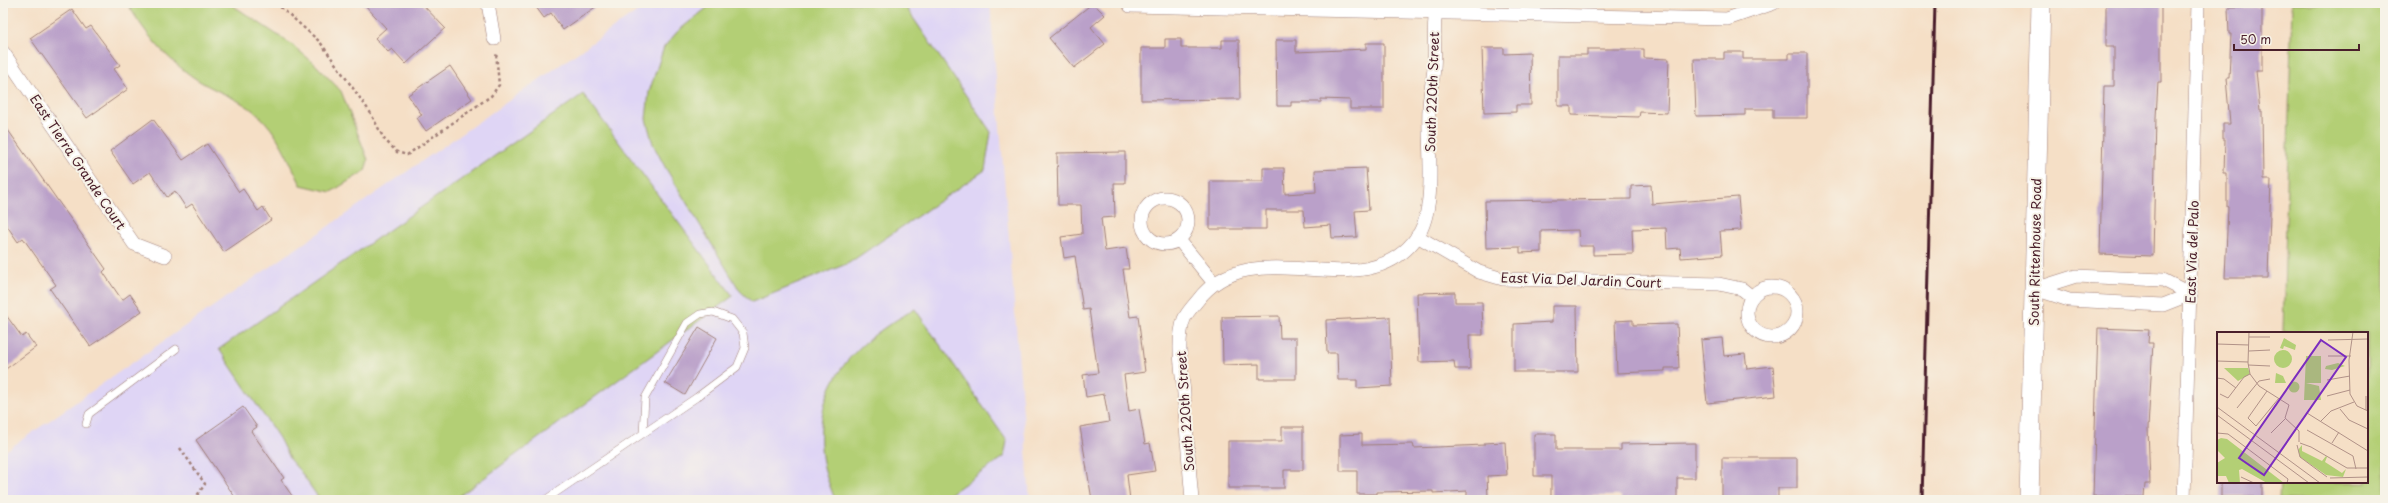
<svg xmlns="http://www.w3.org/2000/svg" width="2388" height="503" font-family="'Playpen Sans',sans-serif">
<rect width="100%" height="100%" fill="#f7f3e8"/>
<filter id="ink" filterUnits="userSpaceOnUse"><feTurbulence type="fractalNoise" baseFrequency=".025" numOctaves="2"/><feDisplacementMap in="SourceGraphic" scale="8" xChannelSelector="R" yChannelSelector="G"/><feConvolveMatrix kernelMatrix="1 2 1 2 8 2 1 2 1" color-interpolation-filters="sRGB"/></filter>
<filter id="wash" filterUnits="userSpaceOnUse"><feTurbulence type="fractalNoise" baseFrequency=".012" numOctaves="4" result="noise"/><feDisplacementMap in="SourceGraphic" scale="16" xChannelSelector="R" yChannelSelector="G"/><feGaussianBlur stdDeviation="0.9" result="paint"/><feColorMatrix in="noise" values="0 0 0 0 0 0 0 0 0 0 0 0 0 0 0 0 0 1.4 0 .05"/><feComposite in="paint" operator="in"/></filter>
<g filter="url(#wash)">
<rect width="100%" height="100%" fill="#f5dfc6"/>
<polygon fill="#dfd5f5" points="649,3 990,3 1030,500 3,500 3,453"/>
<g fill="#b3cf75" stroke="#7e7750">
<path d="M127,3H229L291,44L315,64L341,91L368,160L365,171L331,192L301,185C289,161 278,131 256,113C237,97 213,91 193,77C164,57 145,33 127,3Z"/>
<polygon points="713,3 903,3 991,132 985,170 849,263 752,302 740,291 665,167 653,144 646,119 649,92 664,47 678,31"/>
<polygon points="2292,3 2385,3 2385,500 2279,500 2280,482 2367,482 2367,333 2283,333"/>
<polygon points="583,94 733,296 454,500 320,500 300,471 290,460 279,438 219,349"/>
<path d="M915,309L1007,441L1004,457L941,500H835C831,488 825,475 823,463C810,385 852,344 915,309Z"/>
</g>
<g id="blocks">
<g fill="#baa0c9">
<polygon points="363,3 421,3 445,28 406,64 392,49 388,52 375,38 386,28"/>
<polygon points="533,3 601,3 563,30 551,13 544,18"/>
<polygon points="1093,3 1105,15 1091,27 1105,44 1074,68 1049,38"/>
<polygon points="2106,3 2161,3 2161,82 2158,82 2156,117 2153,256 2100,254 2104,86 2114,86 2114,47 2106,47"/>
<polygon points="2262,7 2262,71 2256,71 2260,111 2262,111 2263,180 2271,180 2268,278 2225,278 2228,207 2227,207 2227,173 2224,173 2225,139 2223,139 2223,124 2230,124 2226,78 2229,78 2231,34 2229,34 2228,8"/>
<polygon points="72,9 86,29 91,26 120,65 114,69 128,89 87,118 30,38"/>
<polygon points="1165,39 1181,39 1181,48 1222,48 1222,40 1239,40 1240,99 1141,100 1141,48 1165,48"/>
<polygon points="1276,40 1296,40 1296,52 1366,49 1366,43 1384,43 1384,109 1350,109 1350,100 1321,99 1321,102 1291,102 1291,106 1277,106"/>
<polygon points="1482,48 1504,48 1504,54 1530,53 1531,105 1516,105 1516,112 1484,113"/>
<polygon points="1587,49 1644,49 1644,58 1669,59 1667,113 1640,112 1639,117 1571,115 1571,106 1558,106 1558,55 1587,55"/>
<polygon points="1724,52 1743,52 1743,59 1789,59 1789,53 1807,53 1807,118 1773,118 1773,109 1745,109 1745,115 1696,116 1694,59 1724,59"/>
<polygon points="450,66 472,99 426,131 417,118 422,115 408,95"/>
<polygon points="153,119 183,160 207,144 239,192 243,189 258,211 263,207 271,220 224,252 192,204 186,208 175,191 167,197 150,172 133,184 110,151"/>
<polygon points="3,123 106,269 103,272 122,300 130,294 142,311 90,346 50,289 56,285 23,238 18,242 3,220"/>
<polygon points="1125,152 1125,183 1114,183 1115,217 1101,218 1105,251 1126,248 1129,269 1123,269 1130,317 1138,316 1145,372 1124,375 1129,411 1139,409 1145,444 1150,443 1155,471 1127,475 1130,500 1092,500 1080,427 1109,422 1104,394 1086,397 1083,375 1098,373 1089,309 1083,310 1075,256 1064,258 1061,237 1082,234 1081,205 1058,205 1057,153"/>
<polygon points="1263,168 1284,168 1285,194 1316,192 1315,170 1366,168 1369,210 1355,211 1357,237 1332,238 1331,225 1305,227 1304,210 1266,210 1266,229 1210,229 1210,181 1263,181"/>
<polygon points="1651,185 1652,204 1738,197 1741,230 1720,231 1722,255 1681,258 1680,248 1667,249 1666,228 1632,229 1633,254 1593,255 1593,246 1579,246 1578,230 1541,231 1541,252 1520,253 1520,247 1486,248 1485,201 1631,199 1631,186"/>
<polygon points="1455,292 1455,302 1482,302 1483,335 1469,335 1470,369 1455,369 1454,361 1419,362 1417,293"/>
<polygon points="1552,306 1577,306 1578,372 1514,372 1514,324 1552,322"/>
<polygon points="3,311 22,337 26,334 36,347 3,371"/>
<polygon points="1279,316 1280,338 1296,338 1296,379 1259,379 1259,364 1223,365 1222,317"/>
<polygon points="1390,317 1392,386 1357,388 1357,380 1338,380 1337,353 1327,353 1326,320"/>
<polygon points="1633,320 1633,325 1677,324 1679,368 1665,368 1665,371 1617,373 1615,321"/>
<polygon points="699,327 717,338 685,395 665,383"/>
<polygon points="2098,328 2149,330 2148,343 2153,343 2148,428 2150,484 2145,484 2144,497 2093,496"/>
<polygon points="1722,338 1724,356 1745,354 1747,369 1773,366 1776,396 1707,403 1701,340"/>
<polygon points="243,407 257,427 251,431 284,478 281,480 295,500 237,500 196,440"/>
<polygon points="1282,427 1303,427 1303,470 1284,470 1284,488 1228,488 1228,441 1282,441"/>
<polygon points="1362,434 1362,445 1413,444 1414,448 1484,445 1484,443 1505,442 1507,475 1487,476 1488,496 1467,497 1467,491 1433,493 1433,491 1377,492 1377,494 1357,494 1357,471 1340,471 1340,435"/>
<polygon points="1534,434 1556,434 1556,450 1621,450 1621,444 1695,443 1695,478 1677,478 1677,500 1621,500 1621,496 1572,496 1572,499 1551,499 1551,476 1534,476"/>
<polygon points="1722,458 1797,458 1797,488 1778,488 1778,500 1722,500"/>
<rect x="2221" y="482" width="41" height="15"/>
</g>
</g>
</g>
<g filter="url(#ink)">
<use href="#blocks" fill-opacity="0" stroke="#a07f78" stroke-width="1"/>
<g fill="none" stroke-linecap="round" stroke-linejoin="round">
<g stroke="#a07f78" stroke-width="8">
<g id="lane">
<polyline points="86,424 89,414 176,349"/>
<polyline points="545,500 697,397 737,367 745,348 743,333 732,319 713,312 700,314 687,323 645,398 643,433"/>
</g>
</g>
<g stroke="#a07f78" stroke-width="14">
<g id="street">
<polyline points="488,3 494,39"/>
<polyline points="1130,3 1130,6 1727,19 1774,3"/>
<polyline points="3,52 134,244 165,256"/>
<circle cx="1165" cy="221" r="23"/>
<polyline points="1417,236 1479,272 1503,279 1719,284 1742,289 1752,297"/>
<polyline points="1179,240 1214,283"/>
<circle cx="1772" cy="312" r="25"/>
<polyline points="2035,289 2076,276 2163,280 2191,294"/>
<polyline points="2035,289 2069,300 2163,305 2191,294"/>
<path d="M1192,500C1189,465 1186,429 1184,394C1182,370 1176,342 1184,319C1187,312 1194,305 1198,300C1254,227 1364,312 1417,237C1438,206 1427,145 1429,109C1429,95 1433,81 1434,68C1436,46 1432,24 1437,3"/>
<polyline points="2184,500 2198,3"/>
</g>
</g>
<g stroke="#a07f78" stroke-width="20">
<polyline id="secondary" points="2029,500 2041,3"/>
</g>
<g stroke="#a07f78" stroke-width="2.5" stroke-dasharray="3 3" stroke-linecap="butt">
<polyline points="276,3 320,42 370,112 384,139 397,152 407,155 491,96 499,85 496,52"/>
<polyline points="180,448 205,484 194,500"/>
</g>
<use href="#lane" stroke="#fff" stroke-width="7"/>
<use href="#street" stroke="#fff" stroke-width="13"/>
<use href="#secondary" stroke="#fff" stroke-width="19"/>
<polyline stroke="#4a1f2b" stroke-width="3" points="1922,500 1935,3"/>
</g>
</g>
<g text-anchor="middle" stroke-width="4" stroke-linejoin="round" paint-order="stroke">
<g font-size="13" fill="#4a1f2b" stroke="#f7f3e8">
<text transform="translate(1432 92) rotate(-88)" y="5">South 220th Street</text>
<text transform="translate(78 162) rotate(56)" y="5">East Tierra Grande Court</text>
<text transform="translate(2035 252) rotate(-89)" y="5">South Rittenhouse Road</text>
<text transform="translate(2192 252) rotate(-88)" y="5">East Via del Palo</text>
<text transform="translate(1581 280) rotate(2)" y="5">East Via Del Jardin Court</text>
<text transform="translate(1185 411) rotate(-94)" y="5">South 220th Street</text>
</g>
</g>
<g transform="translate(2217 332)">
<rect width="151" height="151" fill="#f5dfc6"/>
<path d="M67,6L79,13L78,18L67,14L66,17L63,16ZM57 27a9 9 0 1 1 18 0a9 9 0 1 1-18 0ZM89,24H104V51H89L102,54L104,68H87ZM121,31L128,34L115,38L108,37L109,34ZM7,36H31L33,42L21,49ZM59,41L66,44L69,51H58ZM71.5 55a5.5 5.5 0 1 1 11 0a5.5 5.5 0 1 1-11 0ZM4,106L10,107L67,151H50L25,137L22,138L23,151H12L9,144H0V131L8,126L0,118V108ZM85,113V119L105,129L109,124L110,125L108,130L125,141L129,137L126,145L109,143L83,125L81,118Z" fill="#b3cf75"/>
<path fill="none" stroke="#b19288" stroke-width="1" d="M32,0L31,31L33,42L42,54L72,73L68,86L82,99V110M136,0L132,28L133,62L140,74L151,79M32,5H53M111,8L151,7M0,12L32,13M32,19L53,18M111,24H134M0,29L31,30M31,33L53,34M0,46L7,47L19,56M110,48L133,44M50,59L31,86L39,94L62,66M3,62L11,66L27,45L33,42M110,64L133,58M0,75L103,151M20,76L42,49L53,47M123,77L132,88L151,97M149,78V64M0,83L92,151M104,89L114,79L137,70M90,98L136,124L139,137M0,101L11,102L71,147L70,151M54,101L68,87M83,111L94,115L130,136H151M115,111L122,100M68,113L90,81L151,119M80,113L83,125L110,145M24,145L37,151M113,146L151,145"/>
<path fill="#7b2cbf" fill-opacity="0.15" stroke="#7b2cbf" stroke-width="2" d="M104,8L129,25L47,143L22,126Z"/>
<rect width="151" height="151" fill="none" stroke="#4a1f2b" stroke-width="2"/>
</g>
<rect width="2388" height="503" fill="none" stroke="#f7f3e8" stroke-width="16"/>
<path d="M2234 44v6h125v-6" fill="none" stroke="#4a1f2b" stroke-width="2"/>
<text x="2240" y="44" font-size="12" fill="#4a1f2b" stroke="#f7f3e8" stroke-width="3" paint-order="stroke">50 m</text>
</svg>
